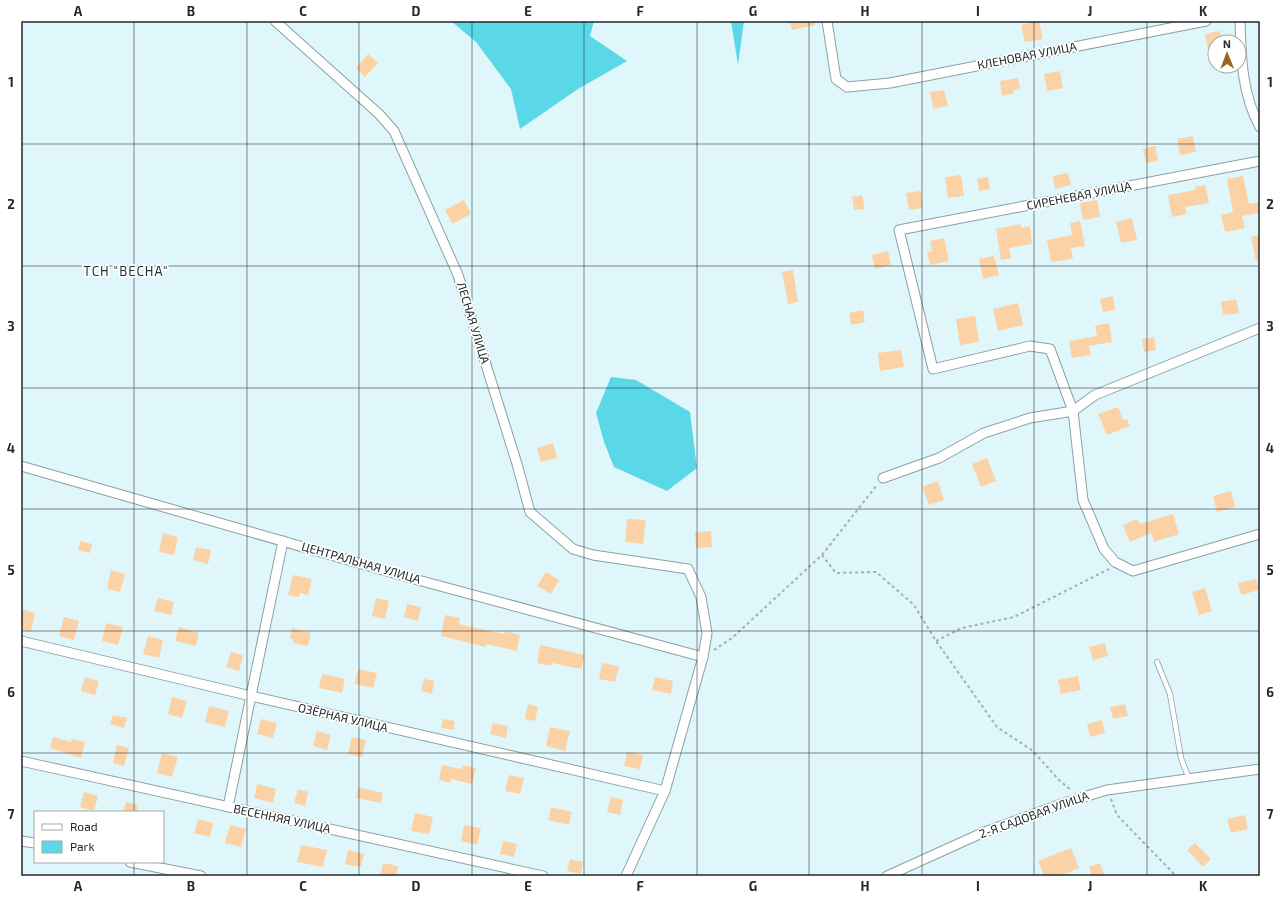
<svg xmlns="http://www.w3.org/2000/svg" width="1281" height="897" font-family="'Exo 2',sans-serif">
<rect width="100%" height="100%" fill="#dff7fa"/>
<g fill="#5bd8e7">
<polygon points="451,21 594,21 590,36 627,61 578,89 520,129 511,89 476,42"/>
<polygon points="731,21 744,21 738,65"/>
<polygon points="611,377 636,380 690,412 697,468 667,491 614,467 604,442 596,413"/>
</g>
<g fill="#fbd2a6">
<polygon points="790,21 814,21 815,25 792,30"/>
<polygon points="1039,21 1043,39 1025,42 1021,25"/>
<polygon points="1220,31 1222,42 1215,42 1215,48 1208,50 1205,34"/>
<polygon points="368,54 378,63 365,77 356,68"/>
<polygon points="1060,71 1063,88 1047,91 1044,74"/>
<polygon points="1018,78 1020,88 1014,90 1014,93 1002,96 1000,81"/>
<polygon points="944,90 948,106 933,109 930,92"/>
<polygon points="1193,136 1196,152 1180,155 1177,139"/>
<polygon points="1155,146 1158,161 1146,163 1143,149"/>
<polygon points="1068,173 1071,185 1055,189 1053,176"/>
<polygon points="961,175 964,196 948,198 945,177"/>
<polygon points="1243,176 1249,204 1260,202 1260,213 1242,216 1245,228 1225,232 1221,215 1233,212 1227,179"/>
<polygon points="988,177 990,189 979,191 977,179"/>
<polygon points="1205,185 1209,203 1185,207 1187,214 1172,217 1168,195 1195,190 1195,187"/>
<polygon points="921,191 923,208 909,210 906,193"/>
<polygon points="862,195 865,209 854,210 852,197"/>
<polygon points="464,200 471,214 452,224 445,210"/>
<polygon points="1097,200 1100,217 1083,220 1080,203"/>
<polygon points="1132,218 1137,240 1121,243 1116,222"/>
<polygon points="1080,221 1085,246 1071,248 1073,259 1051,262 1047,240 1072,235 1070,223"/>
<polygon points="1021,224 1021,228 1030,226 1032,244 1009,248 1011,258 1001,260 996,229"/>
<polygon points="1260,235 1260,260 1256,261 1251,237"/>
<polygon points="944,238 949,261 930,265 927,252 932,251 930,241"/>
<polygon points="888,251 891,265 875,269 872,255"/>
<polygon points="994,256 999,275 983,279 979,259"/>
<polygon points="793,270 798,302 788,304 782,272"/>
<polygon points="1113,296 1115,310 1103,312 1100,299"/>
<polygon points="1236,299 1239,313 1223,315 1221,302"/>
<polygon points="1018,303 1023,325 998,331 993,309"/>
<polygon points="863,310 865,322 851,325 849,313"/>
<polygon points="975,316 979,342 960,345 956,319"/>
<polygon points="1109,323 1112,342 1089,346 1091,355 1072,358 1069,341 1097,336 1095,326"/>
<polygon points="1154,337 1156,350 1144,352 1142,339"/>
<polygon points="901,350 904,367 880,371 878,353"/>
<polygon points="1118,407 1123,420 1127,419 1130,426 1107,435 1098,414"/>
<polygon points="553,443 557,458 541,462 537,448"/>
<polygon points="987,458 996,481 981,487 972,464"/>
<polygon points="938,481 944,500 929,505 922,487"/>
<polygon points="1231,491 1235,507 1217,512 1213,496"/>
<polygon points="1173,514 1179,534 1154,542 1151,533 1130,542 1123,525 1137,519 1140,524"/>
<polygon points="627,519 646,520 643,544 625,542"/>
<polygon points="711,531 712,547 696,548 695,532"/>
<polygon points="163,533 178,537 174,555 159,552"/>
<polygon points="80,541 92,544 90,553 78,550"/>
<polygon points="196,547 211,550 208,564 193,560"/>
<polygon points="111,570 125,574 120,592 107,589"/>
<polygon points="546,572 559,580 551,594 537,586"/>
<polygon points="293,575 312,579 308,595 300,593 299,597 288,595"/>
<polygon points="1256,579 1259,590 1241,595 1238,583"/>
<polygon points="1205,588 1212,611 1199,615 1192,592"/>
<polygon points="158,598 174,602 171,615 154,611"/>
<polygon points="376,598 389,601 385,619 372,616"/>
<polygon points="407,604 421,607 418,621 404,617"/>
<polygon points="21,609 35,613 31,632 21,629"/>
<polygon points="445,615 460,618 459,624 504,634 505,631 520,635 517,651 486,644 486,647 441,636"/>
<polygon points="64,617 79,621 74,640 59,636"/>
<polygon points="106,623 123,627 118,645 102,641"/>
<polygon points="179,627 199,633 196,646 175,641"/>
<polygon points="292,628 311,633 308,646 293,643 293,639 290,639"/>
<polygon points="148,636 163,640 159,658 143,654"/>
<polygon points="1105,643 1108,656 1093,660 1089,647"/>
<polygon points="540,645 585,655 581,669 552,663 551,666 537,663"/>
<polygon points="231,652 243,655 239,671 226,667"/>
<polygon points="602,663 619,666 615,682 599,679"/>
<polygon points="358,669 377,673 373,688 355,684"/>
<polygon points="322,674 345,679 342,693 319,688"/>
<polygon points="1078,676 1081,690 1061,694 1058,680"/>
<polygon points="85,677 99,681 95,695 81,691"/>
<polygon points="655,677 673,681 671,694 652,690"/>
<polygon points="424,679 434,681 432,694 421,691"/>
<polygon points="172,697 187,701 182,718 168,714"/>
<polygon points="528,704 538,707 535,721 525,719"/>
<polygon points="1125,704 1128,716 1113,719 1110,707"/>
<polygon points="209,706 229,711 225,727 205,722"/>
<polygon points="113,715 127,718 124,728 110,724"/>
<polygon points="261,719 277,723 273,738 257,734"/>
<polygon points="443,719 455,721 453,730 441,728"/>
<polygon points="1102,720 1105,733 1090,737 1087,724"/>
<polygon points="493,723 508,726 506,738 490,734"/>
<polygon points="550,727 570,731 565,751 546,746"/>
<polygon points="317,731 331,735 327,750 313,746"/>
<polygon points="53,737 71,742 72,739 85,742 81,758 50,748"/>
<polygon points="352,737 366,740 362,757 348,754"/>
<polygon points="117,745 129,748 124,766 113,763"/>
<polygon points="627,752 643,755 640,769 624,766"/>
<polygon points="162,753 178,757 172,777 157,773"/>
<polygon points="442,765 462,769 463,765 476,768 472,784 451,779 450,783 439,780"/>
<polygon points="509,775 524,778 520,794 505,791"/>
<polygon points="257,784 276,789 273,803 254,798"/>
<polygon points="358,787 383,793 381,803 356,798"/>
<polygon points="298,789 308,792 305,806 294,803"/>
<polygon points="84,792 98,796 94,811 80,807"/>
<polygon points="611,797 623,800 620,815 607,812"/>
<polygon points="126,802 138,805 136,812 123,812"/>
<polygon points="551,807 572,812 569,825 548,820"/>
<polygon points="415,813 433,817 429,834 411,831"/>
<polygon points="1245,815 1248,829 1231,833 1227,819"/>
<polygon points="198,819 213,823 210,837 194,833"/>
<polygon points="230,825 246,829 241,847 225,843"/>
<polygon points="464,825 481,828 477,845 461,841"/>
<polygon points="503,841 517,844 514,857 500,854"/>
<polygon points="1195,843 1211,859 1203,867 1187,850"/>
<polygon points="301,845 327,850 323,867 297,862"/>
<polygon points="1071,848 1079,868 1060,876 1044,876 1038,861"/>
<polygon points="348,850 364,854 361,867 345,864"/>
<polygon points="570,859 583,862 581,874 567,871"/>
<polygon points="383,863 398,866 396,876 380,876"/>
<polygon points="1100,863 1105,876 1092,876 1089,867"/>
</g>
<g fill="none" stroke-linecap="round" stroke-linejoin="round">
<g stroke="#8ba1a4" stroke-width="6">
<polyline id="service" points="1157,662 1170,694 1181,758 1189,779"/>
</g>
<g stroke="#8ba1a4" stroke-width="11">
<g id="minor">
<polyline points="275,21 379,114 394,131 458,275 517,464 530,512 573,549 593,555 688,569 701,597 707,633 703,657 665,791 626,876"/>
<polyline points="827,21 836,79 847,87 890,83 1206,21"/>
<path d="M1240,21C1241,57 1242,95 1260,127"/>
<polyline points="1260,161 899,230 933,369 1030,346 1050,349 1073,411 1083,500 1104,549 1115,562 1133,571 1260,534"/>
<polyline points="21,466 418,580 703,657"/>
<polyline points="883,478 939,458 984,433 1030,418 1073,411 1095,395 1260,328"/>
<polyline points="21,641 251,696 665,791"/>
<polyline points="21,761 543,876"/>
<polyline points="228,807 283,541"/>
<polyline points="21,841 35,843"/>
<polyline points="130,862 201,876"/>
<polyline points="887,876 982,833 1067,802 1107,790 1260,769"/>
</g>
</g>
<g stroke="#9fb2b4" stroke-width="2" stroke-dasharray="3 3" stroke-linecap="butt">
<polyline points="822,555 877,485"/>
<polyline points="936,641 962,628 1014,617 1109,569"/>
<polyline points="714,650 732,638 822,555 836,573 876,572 914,605 936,641 997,727 1033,751 1059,780 1072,791"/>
<polyline points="1111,799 1117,815 1176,876"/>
</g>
<use href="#service" stroke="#fff" stroke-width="4.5"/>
<use href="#minor" stroke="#fff" stroke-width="9"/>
</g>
<path fill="none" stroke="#20292b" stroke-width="1" stroke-opacity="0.55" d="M134,21V812M247,21V876M359,21V876M472,21V876M584,21V876M697,21V876M809,21V876M922,21V876M1034,21V876M1147,21V876M21,144H1260M21,266H1260M21,388H1260M21,509H1260M21,631H1260M21,753H1260M134,862V876"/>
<g text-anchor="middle" stroke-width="3.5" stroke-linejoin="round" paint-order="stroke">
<g font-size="12" fill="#20292b" stroke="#fff">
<text transform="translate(1027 56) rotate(-11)" y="4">КЛЕНОВАЯ УЛИЦА</text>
<text transform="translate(1079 196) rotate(-11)" y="4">СИРЕНЕВАЯ УЛИЦА</text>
<text transform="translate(473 323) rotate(73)" y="4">ЛЕСНАЯ УЛИЦА</text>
<text transform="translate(361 563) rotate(16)" y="4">ЦЕНТРАЛЬНАЯ УЛИЦА</text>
<text transform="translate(343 718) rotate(13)" y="4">ОЗЁРНАЯ УЛИЦА</text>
<text transform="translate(1034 815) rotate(-20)" y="4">2-Я САДОВАЯ УЛИЦА</text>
<text transform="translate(282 819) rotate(12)" y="4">ВЕСЕННЯЯ УЛИЦА</text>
</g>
<g font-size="13" letter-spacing="1" fill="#1f3335" stroke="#fff">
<text x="126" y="276">ТСН "ВЕСНА"</text>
</g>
</g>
<rect width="1281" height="897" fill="none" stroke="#ffffff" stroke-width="44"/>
<rect x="34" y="811" width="130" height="52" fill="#ffffff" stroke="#a6a9aa"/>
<rect x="42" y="824" width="20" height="6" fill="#ffffff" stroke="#a6a9aa"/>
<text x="70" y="831" font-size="12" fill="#20292b">Road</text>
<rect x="42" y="841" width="20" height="12" fill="#5bd8e7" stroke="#a6a9aa"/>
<text x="70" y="851" font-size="12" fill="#20292b">Park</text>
<g transform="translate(1227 54) rotate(359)"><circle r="19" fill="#ffffff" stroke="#a6a9aa"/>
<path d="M0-3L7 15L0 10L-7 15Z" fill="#9c6620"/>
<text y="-6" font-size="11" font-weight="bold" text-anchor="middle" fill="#20292b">N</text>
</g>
<rect x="22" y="22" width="1237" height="853" fill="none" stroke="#20292b" stroke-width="1.5"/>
<g font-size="13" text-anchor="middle" font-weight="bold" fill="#20292b">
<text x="78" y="16">A</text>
<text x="191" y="16">B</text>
<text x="303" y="16">C</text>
<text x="416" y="16">D</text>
<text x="528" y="16">E</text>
<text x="640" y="16">F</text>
<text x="753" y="16">G</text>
<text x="865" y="16">H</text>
<text x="978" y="16">I</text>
<text x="1090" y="16">J</text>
<text x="1203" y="16">K</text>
<text x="11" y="87">1</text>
<text x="1270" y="87">1</text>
<text x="11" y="209">2</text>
<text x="1270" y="209">2</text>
<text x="11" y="331">3</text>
<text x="1270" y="331">3</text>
<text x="11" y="453">4</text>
<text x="1270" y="453">4</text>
<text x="11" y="575">5</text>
<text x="1270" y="575">5</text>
<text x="11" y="697">6</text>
<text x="1270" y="697">6</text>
<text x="11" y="819">7</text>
<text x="1270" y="819">7</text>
<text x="78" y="891">A</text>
<text x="191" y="891">B</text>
<text x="303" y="891">C</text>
<text x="416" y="891">D</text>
<text x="528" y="891">E</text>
<text x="640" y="891">F</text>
<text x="753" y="891">G</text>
<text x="865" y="891">H</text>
<text x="978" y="891">I</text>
<text x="1090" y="891">J</text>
<text x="1203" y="891">K</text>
</g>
</svg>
